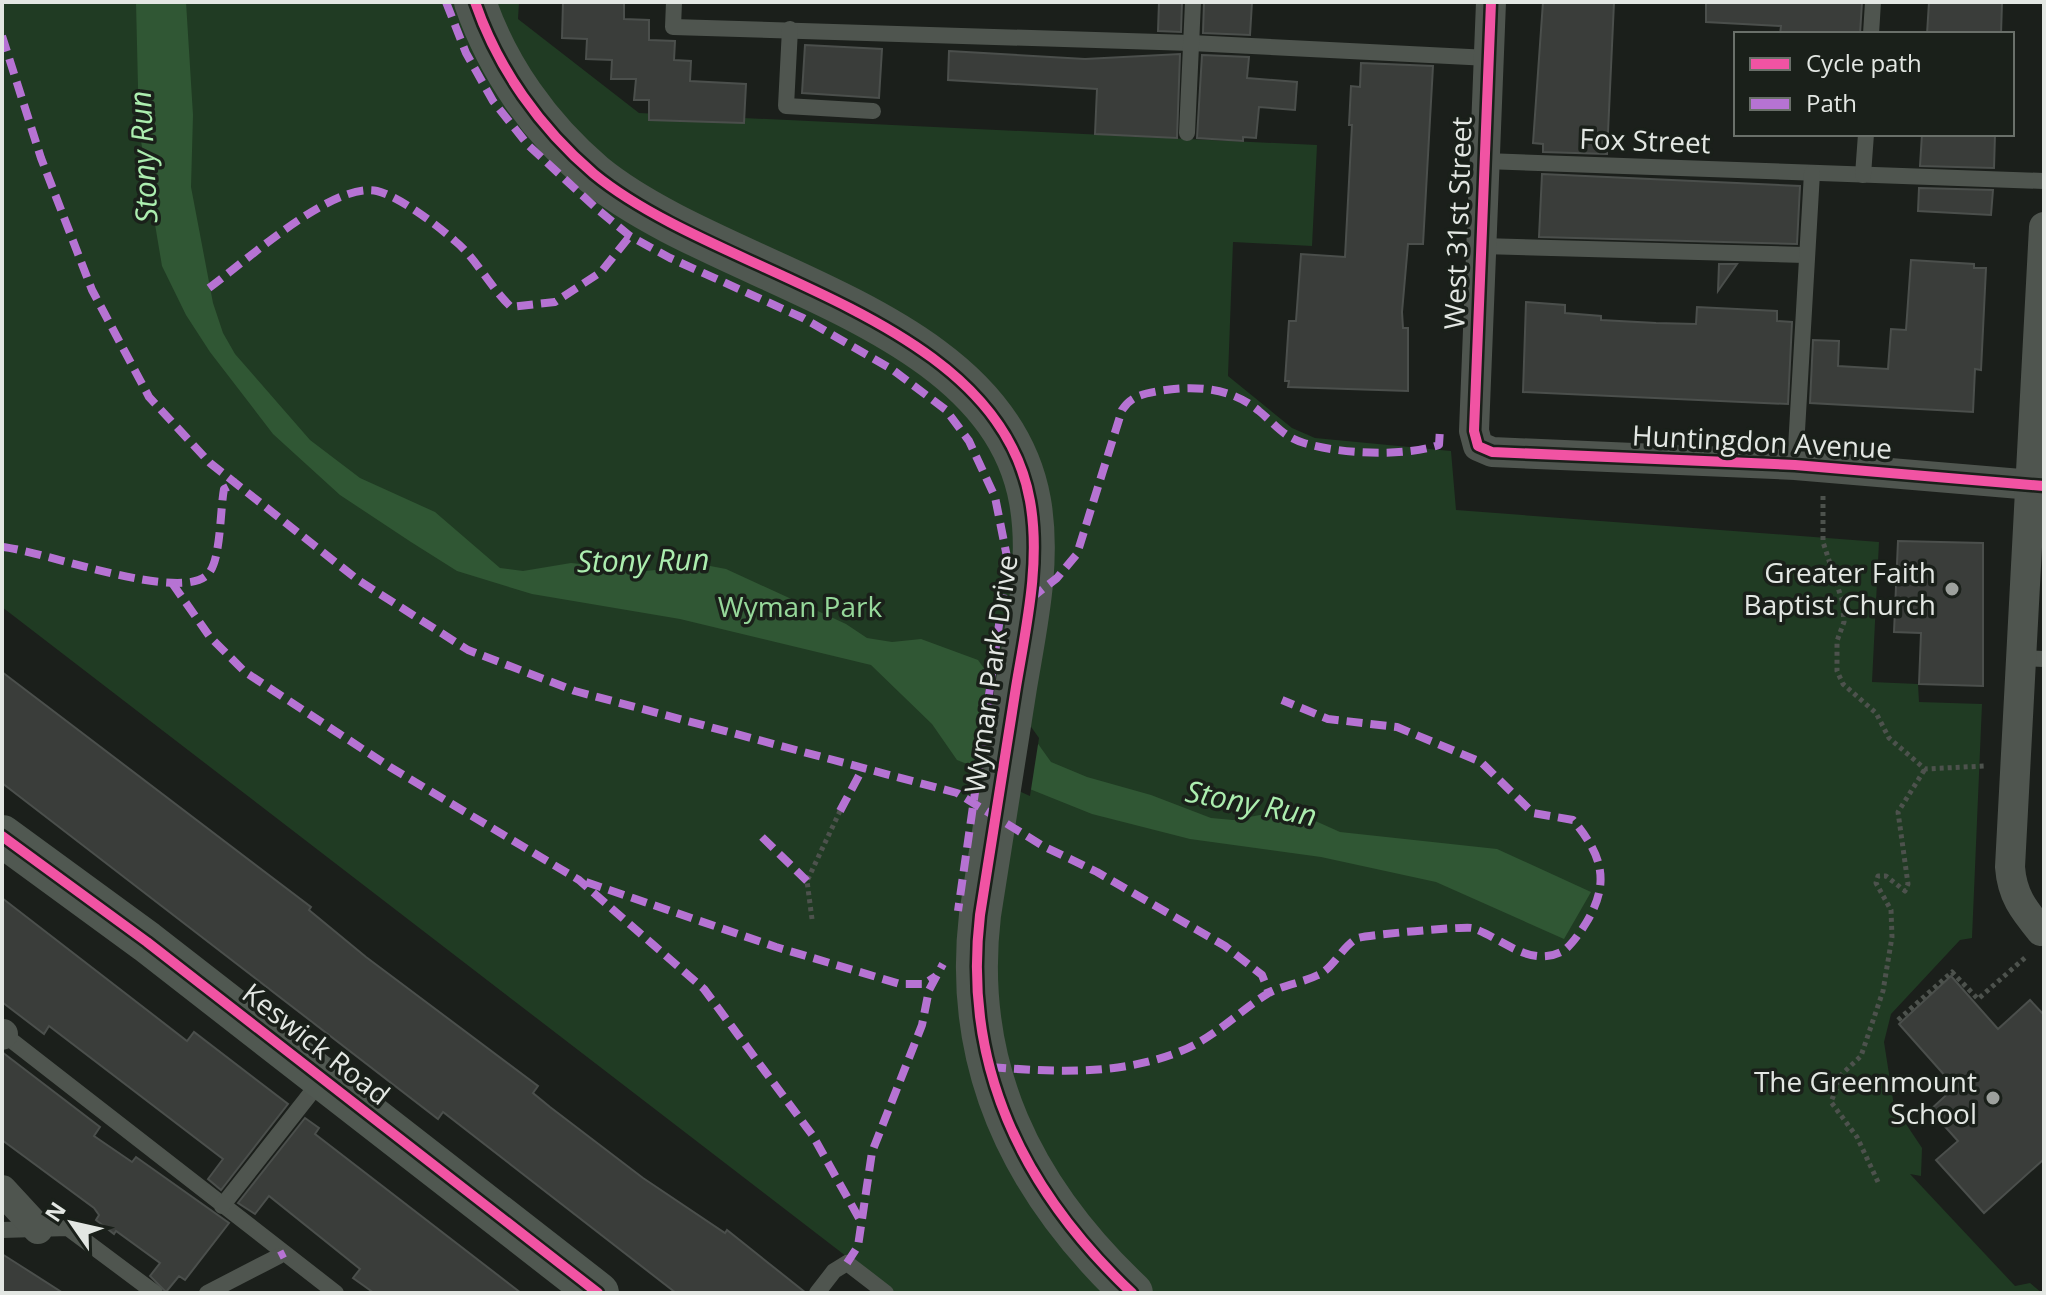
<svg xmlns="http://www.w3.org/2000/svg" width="2046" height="1295" font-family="'Open Sans',sans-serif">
<rect width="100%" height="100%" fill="#1b1f1b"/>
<polygon fill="#203b23" points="2,2 519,2 518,19 639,113 1317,145 1312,246 1233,242 1228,376 1292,428 1315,438 1451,451 1456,510 1879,542 1872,682 1918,684 1919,702 1982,704 1972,938 1960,940 1891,1014 1884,1042 1894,1106 1922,1148 1921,1176 1910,1174 2015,1286 2030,1283 2042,1293 894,1293 2,607"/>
<polygon fill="#305734" points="136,2 186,2 193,115 191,187 213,303 223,333 235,354 310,440 360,478 435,512 500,568 523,571 571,563 646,571 705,565 726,569 846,624 867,638 892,642 921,639 978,660 1051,762 1087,777 1151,795 1211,818 1233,820 1282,811 1302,815 1340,832 1497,849 1591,892 1564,939 1436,882 1321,857 1190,839 1092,814 957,760 932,724 871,665 680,619 532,594 457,571 411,542 340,495 273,434 210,352 186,315 162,266 139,129"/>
<polygon fill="#1b1f1b" points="989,668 1039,738 1030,796 973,771"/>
<g fill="#3a3d3a" stroke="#4b4f4c" stroke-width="2">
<polygon points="563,2 624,2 624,19 649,20 649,40 675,41 674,60 691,61 690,81 746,84 744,123 649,120 649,100 634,100 636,79 611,79 612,60 586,59 587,39 562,38"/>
<polygon points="1159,2 1182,2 1181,32 1158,31"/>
<polygon points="1204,2 1252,2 1250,35 1203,33"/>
<polygon points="1543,2 1614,2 1607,154 1543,152 1543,144 1533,143"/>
<polygon points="1706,2 1862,2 1860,34 1780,34 1781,26 1706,22"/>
<polygon points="1929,2 2002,2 2001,34 1927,34"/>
<polygon points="805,45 882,49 879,98 802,93"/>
<polygon points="949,51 1085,59 1180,54 1177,138 1095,134 1097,89 948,80"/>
<polygon points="1202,55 1249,57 1247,78 1297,82 1295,110 1259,107 1256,138 1243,137 1243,141 1197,138"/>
<polygon points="1361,63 1433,66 1423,244 1408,244 1402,312 1403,328 1408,328 1408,391 1288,387 1289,381 1285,381 1289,321 1296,321 1301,254 1345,257 1352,125 1349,125 1351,86 1360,87"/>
<polygon points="1922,134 1995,134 1994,168 1920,166"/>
<polygon points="1542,174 1800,186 1797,244 1539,237"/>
<polygon points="1919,188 1993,190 1991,215 1918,211"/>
<polygon points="1911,260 1974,264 1974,268 1986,268 1981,370 1975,369 1973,412 1810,403 1813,340 1839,341 1838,366 1888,369 1891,329 1906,330"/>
<polygon points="1719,264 1737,264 1718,291"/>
<polygon points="1526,302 1565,305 1565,313 1601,316 1601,320 1656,323 1696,324 1697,307 1777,311 1777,321 1792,322 1788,404 1523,392"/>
<polygon points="1898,541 1983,543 1983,686 1919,684 1921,633 1894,632"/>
<polygon points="2,672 311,907 309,910 366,957 538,1086 533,1093 550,1107 643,1178 725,1233 727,1230 806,1293 676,1293 443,1112 438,1119 50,820 2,783"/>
<polygon points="2,898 187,1041 194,1032 288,1104 221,1190 208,1179 223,1159 49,1026 44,1034 2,1002"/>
<polygon points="1951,976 1998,1029 2030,1000 2044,1015 2044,1159 1984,1213 1936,1160 1958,1141 1930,1110 1955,1087 1899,1024"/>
<polygon points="2,1052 100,1127 94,1136 132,1162 136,1157 229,1223 185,1280 179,1276 166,1292 150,1276 160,1263 116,1231 114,1234 96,1220 99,1215 94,1208 2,1140"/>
<polygon points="305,1118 319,1128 315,1134 521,1293 374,1293 353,1278 360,1269 269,1196 255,1214 238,1203"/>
<polygon points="2,1254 24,1268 63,1293 2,1293"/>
</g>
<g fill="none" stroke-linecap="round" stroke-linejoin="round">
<g stroke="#4d524d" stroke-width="5" stroke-dasharray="4 4" stroke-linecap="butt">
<polyline points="1823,496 1823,542 1842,600 1844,622 1837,641 1837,671 1843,684 1876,713 1889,738 1925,769 1985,766"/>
<polyline points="812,919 807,881 840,811"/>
<polyline points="1898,1020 1952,972 1978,999 2027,956"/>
<polyline points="1878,1182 1857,1137 1831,1102 1842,1074 1861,1056 1883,991 1892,937 1891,910 1876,883 1878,876 1886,876 1905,891 1908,884 1898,812 1925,769"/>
</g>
<g stroke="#4f554f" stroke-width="16">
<polyline points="674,2 673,27 1191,43 1489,58"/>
<polyline points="790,29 786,106 873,111"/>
<polyline points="1871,34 1873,2"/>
<polyline points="1187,133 1193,2"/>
<polyline points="1485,161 2044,181"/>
<polyline points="1863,175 1866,134"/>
<polyline points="1482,246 1805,255"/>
<polyline points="1795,465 1812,173"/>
<polyline points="2023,658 2044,659"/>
<polyline points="2,1033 336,1293"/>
<polyline points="222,1206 322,1079"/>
<polyline points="2,1230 68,1228 155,1293"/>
<polyline points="207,1293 279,1256"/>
<polyline points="817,1293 834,1271 847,1263 886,1293"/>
</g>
<g stroke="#4f554f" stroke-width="30">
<polyline points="1491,2 1474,431 1478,446 1492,452 1795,465 2044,486"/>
<path d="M2041,931C2023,909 2012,895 2010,867L2044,227"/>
<polyline points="2,1035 3,1034"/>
<polyline points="2,1190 38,1229"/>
</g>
<g stroke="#505851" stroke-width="42">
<path d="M475,2C498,69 540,128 594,174C721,278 997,315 1030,501C1041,562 1026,627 1016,687C1004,763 992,839 980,915C962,1067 1023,1190 1132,1293"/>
<polyline points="2,836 147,942 598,1293"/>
</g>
<g stroke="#b673d3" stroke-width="8" stroke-dasharray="16 8" stroke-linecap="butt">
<polyline points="446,2 466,53 493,101 528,145 597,209 630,236 670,258 803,318 893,370 946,410 969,441 995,497 1008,562 958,911"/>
<polyline points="2,36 41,158 92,290 149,397 210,463 358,580 468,650 575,691 957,793 1043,846 1097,872 1225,946 1262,975 1269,993"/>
<path d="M209,288C245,262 333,181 377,191C399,196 438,226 455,241C475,257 490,287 511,307L555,302L601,272L630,236"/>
<path d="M2,547C41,550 185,605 209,573C221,558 220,510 224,489L238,482"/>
<polyline points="172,583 210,637 245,672 390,767 579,880 704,989 813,1136 860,1220"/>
<path d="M1030,599L1057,578L1077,554L1122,410C1131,396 1143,394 1159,391C1193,385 1231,387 1259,411C1274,423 1283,437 1304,443C1340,454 1403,457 1439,445L1440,429"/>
<polyline points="840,811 863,768"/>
<polyline points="762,837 807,881"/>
<polyline points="586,882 776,947 900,984 924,984 936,976"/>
<path d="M990,1067C1055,1072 1119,1076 1181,1051C1214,1038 1238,1012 1267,994C1282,985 1302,983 1318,975C1334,968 1342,946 1358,938C1365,935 1465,926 1472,928C1501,937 1530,969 1563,951C1571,946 1581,931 1586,923C1611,882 1602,855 1573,820L1533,813L1481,762L1397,727L1328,719L1282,700"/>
<polyline points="279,1256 285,1253"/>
<polyline points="847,1263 858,1246 872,1152 922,1025 929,990 943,964"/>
</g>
<g stroke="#1a201a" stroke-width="15">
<g id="cycleway">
<path d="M475,2C498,69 540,128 594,174C721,278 997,315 1030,501C1041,562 1026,627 1016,687C1004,763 992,839 980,915C962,1067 1023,1190 1132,1293"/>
<polyline points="1491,2 1474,431 1478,446 1492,452 1795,465 2044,486"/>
<polyline points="2,836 147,942 598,1293"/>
</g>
</g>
<use href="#cycleway" stroke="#f153a3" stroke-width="10"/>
</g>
<g fill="#9da19d" stroke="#1a201a" stroke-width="3">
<circle cx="1952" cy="589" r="8"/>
<circle cx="1993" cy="1098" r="8"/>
</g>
<g text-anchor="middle" stroke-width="7" stroke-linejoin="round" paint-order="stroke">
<g font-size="28" fill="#e3e7e3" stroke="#1a201a">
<text transform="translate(1645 141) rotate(2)" y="10">Fox Street</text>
<text transform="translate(1458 223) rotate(-88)" y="10">West 31st Street</text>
<text transform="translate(1762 442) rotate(3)" y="10">Huntingdon Avenue</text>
<text transform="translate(991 674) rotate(-82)" y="10">Wyman Park Drive</text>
<text transform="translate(316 1044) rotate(38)" y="10">Keswick Road</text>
</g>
<g font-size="28" fill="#e3e7e3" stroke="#1a201a" text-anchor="end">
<text x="1936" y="583">Greater Faith<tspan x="1936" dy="32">Baptist Church</tspan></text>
<text x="1977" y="1092">The Greenmount<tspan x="1977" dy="32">School</tspan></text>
</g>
<g font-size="28" fill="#96d89a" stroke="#1a201a">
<text x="800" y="617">Wyman Park</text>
</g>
<g font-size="30" font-style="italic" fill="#aceeaf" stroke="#1a201a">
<text transform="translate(144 157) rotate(-93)" y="10">Stony Run</text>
<text transform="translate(643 561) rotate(-1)" y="10">Stony Run</text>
<text transform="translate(1251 804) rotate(11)" y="10">Stony Run</text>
</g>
</g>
<rect width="2046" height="1295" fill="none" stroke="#e3e7e3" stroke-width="8"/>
<rect x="1734" y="32" width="280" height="104" fill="#1a201a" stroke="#6a706a" stroke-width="2"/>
<rect x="1750" y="58" width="40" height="12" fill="#f153a3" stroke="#6a706a" stroke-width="2"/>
<text x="1806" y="72" font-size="24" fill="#e3e7e3">Cycle path</text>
<rect x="1750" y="98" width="40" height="12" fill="#b673d3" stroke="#6a706a" stroke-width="2"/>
<text x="1806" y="112" font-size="24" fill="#e3e7e3">Path</text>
<g transform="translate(72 1223) rotate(304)" stroke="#1a201a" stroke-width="6" paint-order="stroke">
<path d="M0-6L14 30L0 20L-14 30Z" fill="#e3e7e3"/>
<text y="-12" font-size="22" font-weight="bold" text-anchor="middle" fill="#e3e7e3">N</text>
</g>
</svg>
